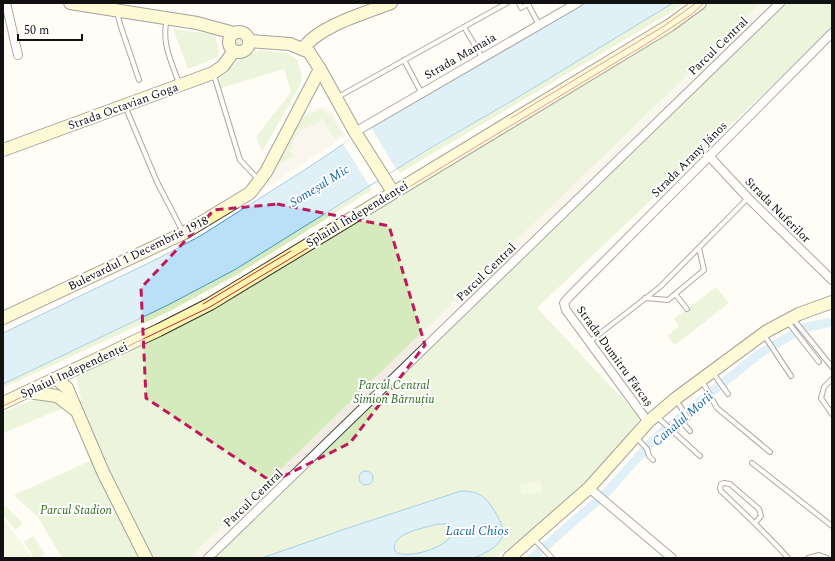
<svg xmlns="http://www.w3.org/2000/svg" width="835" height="561" font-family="Spectral,serif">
<rect width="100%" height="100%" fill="#fffdf5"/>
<g fill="#d5ebbd">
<polygon points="673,3 684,3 678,8 400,173 396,169 520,96"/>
<polygon points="708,3 832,3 832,29 537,308 641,418 584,486 496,558 153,558 95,446 86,424 76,377 78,373 187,321 697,12"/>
<polygon points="173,29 215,34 219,51 218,57 188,69"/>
<circle cx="239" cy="42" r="7"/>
<path d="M262,50L287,53L297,59L302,77L299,87L262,152L256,137L291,92L284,69L221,88L219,80C232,66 242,54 262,50Z"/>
<path d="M320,110C332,111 337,124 343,134L335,139L293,147L294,155L273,169L298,120L303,116Z"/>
<polygon points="369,185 372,190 238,274 170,311 3,388 3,368 65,354 168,305 236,269"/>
<polygon points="716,287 729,303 675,345 667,336 679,326 674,319"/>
<polygon points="37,398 45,398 68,406 3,433 3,412"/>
<polygon points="92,460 139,558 62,558 38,517 14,495"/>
<polygon points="3,504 23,523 16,530 3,515"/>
<polygon points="33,536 45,554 40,557 40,558 34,558 24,542"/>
</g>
<g fill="#e6f2cf">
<polygon points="541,481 542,492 521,495 520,484"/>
<polygon points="3,518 32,558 3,558"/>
</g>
<g fill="#f1ede2" fill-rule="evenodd">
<polygon points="761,3 785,3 483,298 212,558 189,558"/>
<path d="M319,107L325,108L333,113L346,135L257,194L187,237L3,327V318L255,191L302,113ZM320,110L326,111L331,115L342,134L335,139L322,118L314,126L311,124L306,129L303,126L290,145L293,147L290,151L294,155L274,168L298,120L303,116Z"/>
</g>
<g fill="#b9e0f7" stroke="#3f96cf" fill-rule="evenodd">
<polygon points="586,3 673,3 520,96 427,150 236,269 168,305 3,384 3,333 157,259 200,236 306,169 348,141"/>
<circle cx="366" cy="478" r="7"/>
<path d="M461,491C469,491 476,492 482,496C490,501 506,527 503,536C498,548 485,553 474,558H262L345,529ZM438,524H446L452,532C452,547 404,561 395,551C389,533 425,528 438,524Z"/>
</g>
<polygon fill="#fffdf5" points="370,126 396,169 369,185 343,144"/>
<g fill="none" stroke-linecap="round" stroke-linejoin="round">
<polyline stroke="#b9e0f7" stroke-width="9" points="532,558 606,493 658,435 759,354 803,328 832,322"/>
<g stroke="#444" stroke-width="6">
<g id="lane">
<polyline points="519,3 521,8 528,4 539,25"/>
<polyline points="117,12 121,27 139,80"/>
<path d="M167,19C161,42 171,61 179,83"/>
<polyline points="464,27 482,57"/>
<polyline points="404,60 421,92"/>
<polyline points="214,75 240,160 258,179"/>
<polyline points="338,97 507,3"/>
<polyline points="125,106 157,182 183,232"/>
<polyline points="675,294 687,309"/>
<polyline points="645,298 668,300 704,270 699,248"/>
<polyline points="793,319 832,367"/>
<polyline points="787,321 819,362"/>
<polyline points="764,335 791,376"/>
<polyline points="589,342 660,287 748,198"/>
<polyline points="713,373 728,394"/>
<polyline points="832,379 824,387 821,398 832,414"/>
<polyline points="702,381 717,408 770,452"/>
<polyline points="676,400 688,418 683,423 690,431"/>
<polyline points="656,416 700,456"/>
<polyline points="636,437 647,449 649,456 653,460"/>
<polyline points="752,463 832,526"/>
<path d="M755,523L761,516L759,509L730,484L724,483L721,484L720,488L721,491C744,513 767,534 788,558"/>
<polyline points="533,538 552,558"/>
<polyline points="808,558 819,555 827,558"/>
</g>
</g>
<g stroke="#444" stroke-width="10">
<g id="street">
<polyline points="6,3 18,55"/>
<polyline points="355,132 577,3"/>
<polyline points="709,156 748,198 832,280"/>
<polyline points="648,422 566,310 564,303 568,298 832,33"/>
<polyline points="589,488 672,558"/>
<polyline points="208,558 780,3"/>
</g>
</g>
<g stroke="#333" stroke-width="14">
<g id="secondary">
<polyline points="70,3 197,23 234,33"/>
<circle cx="239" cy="42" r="10"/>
<polyline points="249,41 290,44 309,52 320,69 355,132 393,192"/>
<path d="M303,49C318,26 366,13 391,3"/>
<polyline points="3,150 213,73 223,66 234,51"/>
<polyline points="3,318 184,233 250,193 266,172 320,69"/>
<polyline points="54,379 58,380 67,388 103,472 146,558"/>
<polyline points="28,392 57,396 74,409"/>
<polyline points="3,403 159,330 210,304 670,25 700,3"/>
<polyline points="509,558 589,488 648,422 675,399 767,331 799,314 832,302"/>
</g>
</g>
<use href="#lane" stroke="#fff" stroke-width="4"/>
<use href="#street" stroke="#fff" stroke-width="8"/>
<use href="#secondary" stroke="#fff6b0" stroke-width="12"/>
<g stroke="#c4262e" stroke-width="1">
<polyline points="511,118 664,26 696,3"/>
<polyline points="203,304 291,251"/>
<polyline points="3,406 210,307 648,43 692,14 704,3"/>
</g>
</g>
<path d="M0 0H835V561H0ZM277,204L389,226L425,345L350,443L272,482L146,398L141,288L214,210Z" fill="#fffdf5" fill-opacity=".55" fill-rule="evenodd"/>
<path fill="none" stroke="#c2185b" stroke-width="3" stroke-dasharray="8 5" stroke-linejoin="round" d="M277,204L389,226L425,345L350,443L272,482L146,398L141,288L214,210Z"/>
<g text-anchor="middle" stroke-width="4" stroke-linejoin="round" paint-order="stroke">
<g font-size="12" fill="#111" stroke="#fff">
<text transform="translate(718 46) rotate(-44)" y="4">Parcul Central</text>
<text transform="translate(460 56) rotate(-30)" y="4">Strada Mamaia</text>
<text transform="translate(123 106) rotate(-20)" y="4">Strada Octavian Goga</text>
<text transform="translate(689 159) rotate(-45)" y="4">Strada Arany János</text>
<text transform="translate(778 210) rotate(45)" y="4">Strada Nuferilor</text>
<text transform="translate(357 214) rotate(-31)" y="4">Splaiul Independenței</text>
<text transform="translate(138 253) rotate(-26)" y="4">Bulevardul 1 Decembrie 1918</text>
<text transform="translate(486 272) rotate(-44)" y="4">Parcul Central</text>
<text transform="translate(615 356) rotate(54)" y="4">Strada Dumitru Fărcaș</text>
<text transform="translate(74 370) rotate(-25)" y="4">Splaiul Independenței</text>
<text transform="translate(253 498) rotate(-44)" y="4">Parcul Central</text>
</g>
<g font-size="12" font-style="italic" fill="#2f6b1f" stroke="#fff">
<text x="394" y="389">Parcul Central<tspan x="394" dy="14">Simion Bărnuțiu</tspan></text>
<text x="76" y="514">Parcul Stadion</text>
</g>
<g font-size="13" font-style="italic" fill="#1768a6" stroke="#fff">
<text transform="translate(319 185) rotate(-32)" y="5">Someșul Mic</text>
<text transform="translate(682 418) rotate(-41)" y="5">Canalul Morii</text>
<text x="477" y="535">Lacul Chios</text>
</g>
</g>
<rect width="835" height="561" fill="none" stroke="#111111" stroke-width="8"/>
<path d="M18 34v6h64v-6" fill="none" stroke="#111111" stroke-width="2"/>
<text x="24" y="34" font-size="12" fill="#111111" stroke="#ffffff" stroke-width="3" paint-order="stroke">50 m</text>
</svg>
